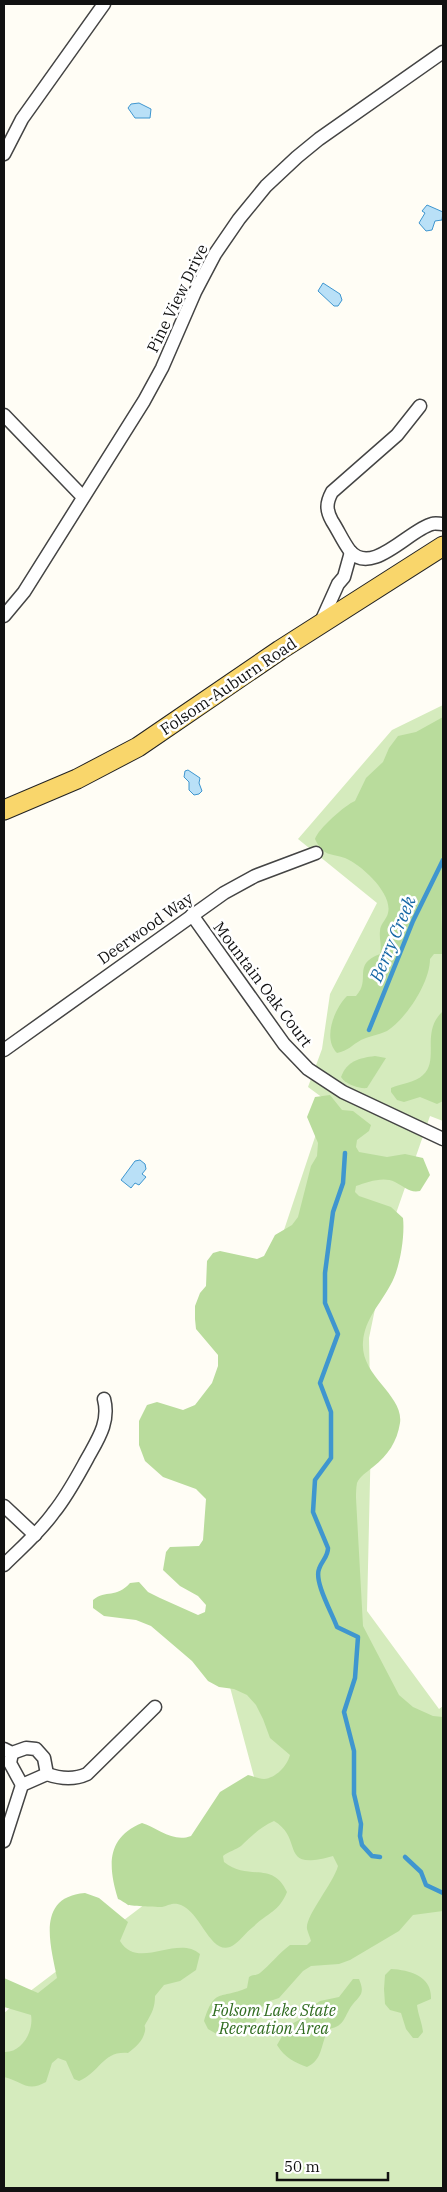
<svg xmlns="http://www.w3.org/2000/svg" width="447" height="2192" font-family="'IBM Plex Serif',serif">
<rect width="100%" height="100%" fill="#fffdf5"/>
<polygon fill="#d5ebbd" points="443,705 443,1121 430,1116 393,1222 369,1338 371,1436 367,1611 439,1709 443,1706 443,2188 4,2188 4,2013 29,1992 264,1814 216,1635 277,1251 327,1101 308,1087 322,1049 330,994 377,903 298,839 392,730"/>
<g fill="#b9dc9c">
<path d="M443,717V899C440,906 443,943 443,954H434L430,959C430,982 407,1018 387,1031C379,1035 369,1036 361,1040C352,1045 348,1051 337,1053C322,1038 335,1008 347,996H356C372,979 351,965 380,954C382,945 379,939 380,931C380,924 387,919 388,913C393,894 362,865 345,858C331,853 323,857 315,839C318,829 345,805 355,801L366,778L383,762L389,748L398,736L416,732Z"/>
<path d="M443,1011V1101L437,1104L420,1097L404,1102L397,1100L391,1092V1088C400,1084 416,1082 423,1075C440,1060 420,1032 443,1011Z"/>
<path d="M375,1056L386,1058L367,1088C359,1089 345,1084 341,1077C347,1061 359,1058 375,1056Z"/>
<path d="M330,1095L342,1110L353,1111L371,1125L369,1131L357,1140L356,1147L359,1152L387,1157L405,1154L423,1158L430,1175L420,1191C409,1193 405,1187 395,1182C383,1176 368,1182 356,1186L355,1192L359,1196L391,1207L403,1218C405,1236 400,1268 391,1284C380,1305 365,1318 363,1342C360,1376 404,1395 400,1423C397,1442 388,1455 373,1467C367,1472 360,1476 357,1483C356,1488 356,1494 356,1498L363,1626L399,1695L413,1707L433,1716L443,1717V1911L413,1915L399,1931L350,1960L339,1964L311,1966L303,1971L279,1998L270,2001L262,2007L254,2025L248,2030L220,2036L208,2029L204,2021C215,1987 219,2000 247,1988L249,1977C254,1974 256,1976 260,1973C271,1964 279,1953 290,1945H307L311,1941C310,1937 308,1933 307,1929C305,1916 333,1884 338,1866L333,1856C277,1872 305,1839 274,1821C260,1827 252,1836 241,1846C236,1850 229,1851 223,1856L224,1862C249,1882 272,1860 287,1892C279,1912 267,1913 253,1927C246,1932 238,1944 230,1947C210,1954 201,1913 181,1905C173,1902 170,1905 162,1907C158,1907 132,1906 128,1905C125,1903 121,1900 118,1899C108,1866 106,1838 142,1823C158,1828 173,1843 191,1836L220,1792L248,1775C253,1776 259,1779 264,1779C276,1778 287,1766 290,1755L270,1738L263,1719L256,1705L247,1695L234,1689L219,1687L208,1681L192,1661L151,1626L136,1620L104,1616L93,1608V1600C106,1589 116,1599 130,1583L139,1582L148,1592L160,1598L198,1615L205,1612L206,1605L198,1596L180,1586L163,1570L166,1552L170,1547L199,1546L203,1540L206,1499L196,1489L163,1477L145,1461L139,1445V1421L147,1405L157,1402L183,1410L195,1405L212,1383L218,1366V1355L196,1329L195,1319V1306L200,1293L206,1286L207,1261L213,1253L220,1251L257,1259L264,1256L275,1235L292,1225L298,1217L311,1166L317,1156L318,1143L307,1117L315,1097Z"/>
<path d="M85,1893L99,1898L128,1922L120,1941C138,1971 177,1934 200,1954L196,1970L180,1981L164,1985L155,1996C155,2007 152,2013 146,2023C143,2028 146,2025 145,2031C143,2041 136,2047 128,2053C102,2051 101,2072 79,2081L74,2079L66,2061L58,2058L52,2063L46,2082C27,2093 22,2081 4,2077V2052C22,2053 34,2031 31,2015L4,2007V1978L38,1993L57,1978C51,1946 35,1897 85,1893Z"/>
<path d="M391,1969C410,1970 432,1976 431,1999L417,2005C418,2015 422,2022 423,2032L418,2038H413L406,2029L401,2013L390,2010L385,2004L384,1989L385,1975Z"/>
<path d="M353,1979H359C361,1984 363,1989 361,1994C359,1998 355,2001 353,2004C344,2015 346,2026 329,2029C320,2043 324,2059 307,2067C294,2062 285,2058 277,2045L288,2026L299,2020L308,2009L320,2001L339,1997Z"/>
</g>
<g fill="#b9e0f7" stroke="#3f96cf">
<polygon points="139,103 151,109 150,118 135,118 128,108 131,104"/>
<polygon points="427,205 443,212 442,220 435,221 432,230 426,231 419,223 425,213 422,211"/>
<polygon points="323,283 340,294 342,300 338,306 334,306 318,291"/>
<polygon points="188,770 200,778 199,783 202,791 199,794 194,795 189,790 189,782 184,777 185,771"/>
<polygon points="140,1160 145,1164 146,1169 142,1174 146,1177 139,1185 135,1183 131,1188 121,1180 135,1161"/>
</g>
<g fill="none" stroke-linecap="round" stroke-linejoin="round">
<g stroke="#3f96cf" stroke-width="4.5">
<polyline points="369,1030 413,921 443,860"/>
<path d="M345,1153L343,1183L333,1212L325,1273V1303L338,1334L320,1383L331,1412V1458L315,1480L313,1512L328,1548C328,1557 322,1560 319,1569C314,1582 332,1613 337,1627L358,1637L355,1678L344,1712L354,1751V1794L361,1824L360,1836L362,1845L372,1856L380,1857"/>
<polyline points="405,1857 421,1872 426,1885 443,1893"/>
</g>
<g stroke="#444" stroke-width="15">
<g id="street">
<polyline points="4,154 22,119 104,4"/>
<path d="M420,406L397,435L332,492C326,503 326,510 332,521C338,530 343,542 350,551C372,577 410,529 432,524C435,523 440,524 443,524"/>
<polyline points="4,415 83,497"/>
<polyline points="4,616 24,592 144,401 162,368 195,292 215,254 239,219 266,186 297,157 319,139 443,52"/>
<polyline points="320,624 338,584 344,577 351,552"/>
<polyline points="192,915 284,1044 308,1069 343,1092 443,1139"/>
<polyline points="4,1050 224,893 255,876 316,853"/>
<polyline points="4,1506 35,1535"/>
<path d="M4,1565C21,1548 40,1532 54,1512C67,1496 77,1477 87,1459C98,1439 110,1422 104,1399"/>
<polyline points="4,1749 12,1753 26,1748 36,1749 44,1758 47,1774"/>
<polyline points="12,1753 10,1763 22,1785"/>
<path d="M47,1774C61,1779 74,1780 87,1774L155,1707"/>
<polyline points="4,1841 22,1785 47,1774"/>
</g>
</g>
<g stroke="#222" stroke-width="21">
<polyline id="primary" points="4,810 77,779 138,747 280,650 443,546"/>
</g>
<use href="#street" stroke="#fff" stroke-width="12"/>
<use href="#primary" stroke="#f9d66b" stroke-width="19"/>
</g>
<g text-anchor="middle" stroke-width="5" stroke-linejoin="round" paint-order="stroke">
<g font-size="16" fill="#111" stroke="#fff">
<text transform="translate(177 298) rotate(-64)" y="6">Pine View Drive</text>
<text transform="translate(228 686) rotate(-34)" y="6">Folsom-Auburn Road</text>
<text transform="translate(145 928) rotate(-35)" y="6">Deerwood Way</text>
<text transform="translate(263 984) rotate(53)" y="6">Mountain Oak Court</text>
</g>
<g font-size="16" font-style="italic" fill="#2f6b1f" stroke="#fff">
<text x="274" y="2016">Folsom Lake State<tspan x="274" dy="18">Recreation Area</tspan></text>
</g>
<g font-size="18" font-style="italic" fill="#1768a6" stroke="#fff">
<text transform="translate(393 939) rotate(-67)" y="6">Berry Creek</text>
</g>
</g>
<rect width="447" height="2192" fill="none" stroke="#111111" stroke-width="10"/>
<path d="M277 2172v8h111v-8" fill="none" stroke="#111111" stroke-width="2.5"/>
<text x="284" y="2172" font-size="15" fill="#111111" stroke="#ffffff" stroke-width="4" paint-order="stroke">50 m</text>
</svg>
